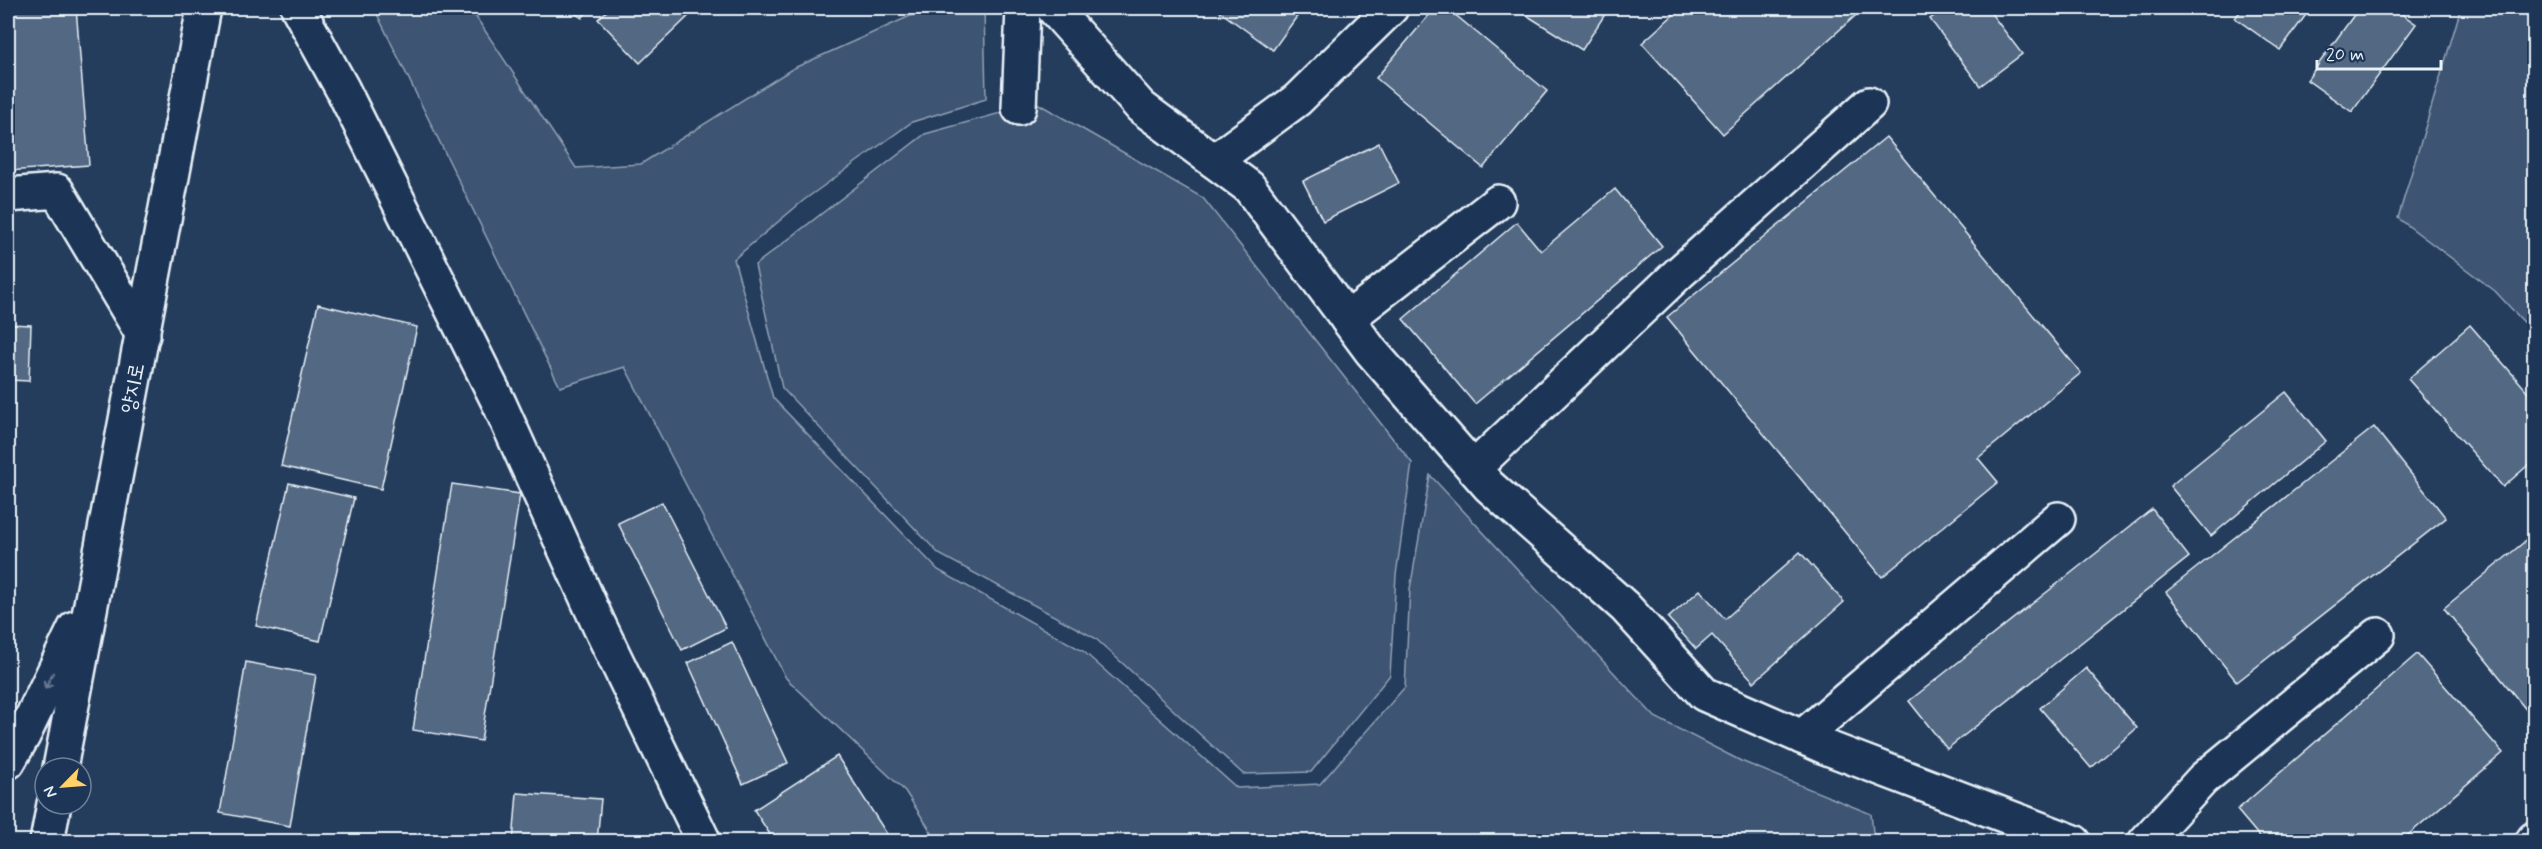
<svg xmlns="http://www.w3.org/2000/svg" width="2542" height="849" font-family="Mynerve,'Poor Story',sans-serif">
<rect width="100%" height="100%" fill="#253d5d"/>
<filter id="ink" filterUnits="userSpaceOnUse"><feTurbulence type="fractalNoise" baseFrequency=".0167" numOctaves="2"/><feDisplacementMap in="SourceGraphic" scale="12" xChannelSelector="R" yChannelSelector="G"/><feConvolveMatrix kernelMatrix="1 2 1 2 8 2 1 2 1" color-interpolation-filters="sRGB"/></filter>
<g filter="url(#ink)">
<g fill="#3e5472" stroke="#93a2b5" stroke-width="1.5">
<polygon points="374,8 470,8 576,168 641,164 792,69 928,8 984,8 986,99 912,122 804,200 734,259 773,398 938,570 1083,651 1237,788 1320,784 1405,687 1410,589 1430,475 1655,717 1741,761 1871,814 1874,841 937,841 905,791 786,678 625,367 560,387"/>
<polygon points="2461,8 2534,8 2534,333 2495,291 2398,218"/>
<polygon points="1037,103 1203,198 1412,463 1396,575 1390,675 1311,772 1243,774 1095,638 939,554 782,388 755,265 925,134"/>
</g>
<g fill="#536782" stroke="#e8f1f8" stroke-width="1.5">
<polygon points="8,8 76,8 89,165 8,171"/>
<polygon points="567,8 590,8 582,18"/>
<polygon points="610,8 697,8 640,63 598,19"/>
<polygon points="1215,8 1303,8 1273,50"/>
<polygon points="1435,8 1447,8 1547,91 1483,168 1376,78"/>
<polygon points="1515,8 1609,8 1582,50"/>
<polygon points="1681,8 1864,8 1723,134 1642,43"/>
<polygon points="1945,8 1987,8 2022,54 1980,86 1930,19"/>
<polygon points="2243,8 2311,8 2280,50 2235,18"/>
<polygon points="2359,8 2393,8 2416,24 2352,112 2307,80"/>
<polygon points="1886,137 2081,373 1978,458 1998,482 1882,577 1667,317"/>
<polygon points="1379,143 1399,183 1323,221 1303,181"/>
<polygon points="1615,189 1662,246 1475,404 1403,319 1517,222 1541,251"/>
<polygon points="8,244 13,244 12,305 8,305"/>
<polygon points="318,304 417,327 381,489 281,466"/>
<polygon points="8,324 31,325 29,381 8,380"/>
<polygon points="2470,325 2534,399 2534,460 2503,487 2408,379"/>
<polygon points="2286,392 2326,441 2211,536 2170,486"/>
<polygon points="2374,427 2446,518 2237,682 2166,592"/>
<polygon points="289,483 354,498 320,641 256,626"/>
<polygon points="452,484 520,494 481,741 413,730"/>
<polygon points="662,502 726,628 682,650 618,523"/>
<polygon points="2152,509 2189,557 1947,749 1909,701"/>
<polygon points="2534,534 2534,716 2532,717 2444,608"/>
<polygon points="1800,552 1844,602 1754,682 1712,635 1696,649 1668,618 1700,590 1725,619"/>
<polygon points="732,642 788,763 743,784 688,663"/>
<polygon points="2417,654 2503,753 2400,842 2360,842 2355,835 2348,842 2264,842 2237,810"/>
<polygon points="246,662 316,675 290,826 220,813"/>
<polygon points="2086,668 2137,728 2091,768 2040,708"/>
<polygon points="837,756 892,842 775,842 754,810"/>
<polygon points="517,793 601,799 597,842 513,842"/>
</g>
<g fill="none" stroke-linecap="round" stroke-linejoin="round">
<g stroke="#e8f1f8" stroke-width="38">
<g id="minor">
<polyline points="298,8 343,90 499,403 599,625 704,842"/>
<polyline points="1053,8 1141,107 1249,187 1371,351 1489,486 1625,607 1704,694 1825,747 2074,842"/>
<polyline points="1019,108 1023,8"/>
<polyline points="1214,161 1297,100 1391,8"/>
<polyline points="8,195 57,191 143,335"/>
<polyline points="1347,319 1498,202"/>
<polyline points="1474,468 1679,273 1869,104"/>
<polyline points="1802,737 2058,519"/>
<polyline points="8,762 23,736 75,628"/>
<polyline points="60,768 204,8"/>
<polyline points="47,842 54,804"/>
<polyline points="2145,842 2203,779 2378,635"/>
<polyline points="2532,842 2534,839"/>
</g>
</g>
<use href="#minor" stroke="#1d3557" stroke-width="33"/>
</g>
<defs><path id="oneway-shaft" d="M-6 0H5M1.5-3L5.5 0L1.5 3" fill="none" stroke-width="1.6" stroke-linecap="round" stroke-linejoin="round" transform="scale(1.5)"/></defs>
<use stroke="#64778f" href="#oneway-shaft" transform="translate(49 681) rotate(116)"/>
</g>
<g text-anchor="middle" stroke-width="4.5" stroke-linejoin="round" paint-order="stroke">
<g font-size="21" fill="#e8f1f8" stroke="#1d3557">
<text transform="translate(132 388) rotate(-79)" y="7">양지로</text>
</g>
</g>
<rect width="2542" height="849" fill="none" stroke="#1d3557" stroke-width="30"/>
<rect x="15" y="15" width="2512" height="819" fill="none" stroke="#e8f1f8" stroke-width="2" filter="url(#ink)"/>
<g transform="translate(63 786) rotate(245)"><circle r="28" fill="#1d3557" stroke="#6e8097" stroke-width="1.5"/>
<path d="M0-4.5L10 22L0 15L-10 22Z" fill="#ffd166"/>
<text y="-9" font-size="16" font-weight="bold" text-anchor="middle" fill="#e8f1f8">N</text>
</g>
<path d="M2317 60v9h124v-9" fill="none" stroke="#e8f1f8" stroke-width="3"/>
<text x="2326" y="60" font-size="18" fill="#e8f1f8" stroke="#1d3557" stroke-width="4.5" paint-order="stroke">20 m</text>
</svg>
